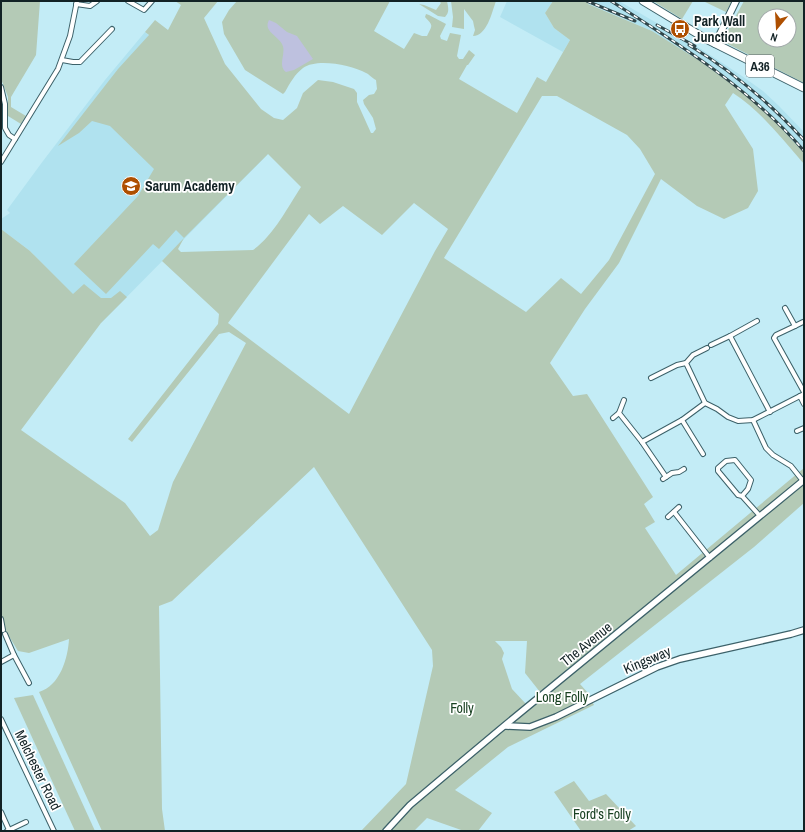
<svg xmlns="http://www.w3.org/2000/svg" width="805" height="832" font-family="'Archivo Narrow',sans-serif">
<rect width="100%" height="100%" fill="#c3ecf6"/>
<g fill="#b0e2ef">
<polygon points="507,1 553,1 545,13 554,28 570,40 563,52 500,17"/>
<polygon points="589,1 619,1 698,47 742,76 763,91 779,106 804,132 804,153 780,127 749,97 700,61 652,31 587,3"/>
<polygon points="145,32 274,148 101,323 30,251 1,229 1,219 10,213 7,210 43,161 105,80"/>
</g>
<g fill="#b4cab6" fill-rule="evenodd">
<polygon points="1,1 40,1 36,55 11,97 11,107 26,116 21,124 8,116 8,97 1,79"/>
<path d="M175,1H218L204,18L225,64L261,109L274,118L283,120L297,108L303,93L318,80L333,82L354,89L357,93V102L371,133H373L376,129L373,118L364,104L363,100L369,95L374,94L377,89L376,80C372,78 369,74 366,73C351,65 317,58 303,68C295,74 290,83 285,92L283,94L245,70L224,34L222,22L229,10L237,1H390L374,31L404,49L414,33L422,36H427C433,24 433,26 425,17L426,14L429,15L446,24L440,36L441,39L447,41L450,33L461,35L457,56L459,59H463L469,50L475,55L468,65H467L459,79L517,113L537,77L546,82L570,40L554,28L545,13L553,1H589L588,4L652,31L700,61L749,97L780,127L804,153V164C782,139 761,111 733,93L725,105L753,149L758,191L748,208L724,219L697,206L661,179L619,263L585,309L550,363L573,396L587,394L653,497L644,504L655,522L645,528L676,575L804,468V503L754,547L580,684L588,693L594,705L508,747L455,790L492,813L478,831H464L427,818L414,831H361L406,784L433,666L432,650L314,467L172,601L159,606L162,809L165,831H102L39,692C60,686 68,658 69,639L29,653L18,651L1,623V229L30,251L73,294L84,284L101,298H111L120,291L127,297L101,323L21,430L125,503L150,536L158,530L173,482L246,343L229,332L219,334L132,442L128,439L218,324L219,314L162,261L184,238L176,230L159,249L153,244L106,294L74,264L138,196L154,169L110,126L92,121L79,133L58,146L118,69L149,35L145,32L155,20L168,30L181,5ZM542,96H557L627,135L640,149L655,174L609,260L581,294L561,278L526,312L444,258ZM268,154L301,187C288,207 273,236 253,250L181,252L178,249L184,238ZM414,203L448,229L435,251L349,414L228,323L309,214L320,224L343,206L382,235ZM495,641H527L525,673L540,692L526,704L512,689L502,659L504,653L501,647Z"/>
<path d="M439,1H447C448,7 450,12 445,17L438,16L419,4L424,5L436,10L441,3Z"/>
<path d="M451,1H496C492,12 487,36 473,36L475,30L474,26L473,21L464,9V29L452,27L453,17Z"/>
<polygon points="653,1 693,1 682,19"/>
<polygon points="703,1 732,1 726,12"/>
<path d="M744,1H804V83L722,41ZM765,16H789V40H765Z"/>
<polygon points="33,695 95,831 75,831 14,698"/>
<polygon points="574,781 589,801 606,794 636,826 628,831 581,831 554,792"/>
</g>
<path fill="#bec1df" d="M269,20L276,23L287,32L297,36L313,59L294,70L286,72C277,65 287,53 282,44C277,35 263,31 269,20Z"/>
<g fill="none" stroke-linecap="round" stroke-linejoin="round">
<g stroke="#3c6169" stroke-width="6">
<g id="street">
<polyline points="128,1 144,10 152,1"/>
<polyline points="76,4 90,6 97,1"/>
<polyline points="62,60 73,62 80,62 112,29"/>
<polyline points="1,87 5,104 5,128 9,135 15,139"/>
<polyline points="1,162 58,69 70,36 77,1"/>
<polyline points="785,308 795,326 776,335 774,338 804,392"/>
<polyline points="795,326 803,322"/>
<polyline points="730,336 757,321"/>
<polyline points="711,345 730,336 770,412"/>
<polyline points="707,348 693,355 686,363 705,403 717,409 728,417 738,421 753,420 804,394"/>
<polyline points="651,378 677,365 686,363"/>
<polyline points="800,396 804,404"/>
<polyline points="624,400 619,413 642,442 666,477"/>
<polyline points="613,418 619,413"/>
<polyline points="682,420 703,454"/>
<polyline points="753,420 766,448 773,455 791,466 803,481"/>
<polyline points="797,431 804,428"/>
<polyline points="642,442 682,420 705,403"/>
<polyline points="663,479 672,473 679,472 684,469"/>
<polyline points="742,496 748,489 751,480 735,460 726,461 718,468 718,471 738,495 742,496 760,516"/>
<polyline points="674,512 710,558"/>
<polyline points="668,517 679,507"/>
<polyline points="1,619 3,630"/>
<polyline points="5,634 14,655 29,683"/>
<polyline points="1,662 14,655"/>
<polyline points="1,719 54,831"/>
<polyline points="1,812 9,830"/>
<polyline points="7,831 26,822"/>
</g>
</g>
<g stroke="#3c6169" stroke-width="8">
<g id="secondary">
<polyline points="506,726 530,727 556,717 657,667 680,659 791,634 804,630"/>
<polyline points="386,831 410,805 498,731 804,480"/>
</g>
</g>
<g stroke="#3c6169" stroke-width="8">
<polyline id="primary" points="715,44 736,1"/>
</g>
<g stroke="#3c6169" stroke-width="9">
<polyline id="highway" points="643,1 706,39 804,88"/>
</g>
<use href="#street" stroke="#fff" stroke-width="4"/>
<use href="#secondary" stroke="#fff" stroke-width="5.5"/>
<use href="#primary" stroke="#fff" stroke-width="6"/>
<use href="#highway" stroke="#fff" stroke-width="7"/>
<g stroke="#31464a" stroke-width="3">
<g id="rail">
<polyline points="587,1 635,21"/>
<path d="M611,1C680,45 750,88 804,151"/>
<polyline points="657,25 695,46"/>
<path d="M689,45C732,71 770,103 804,140"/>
</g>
</g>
<use href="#rail" stroke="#fff" stroke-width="1.5" stroke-dasharray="4.5" stroke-linecap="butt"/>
</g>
<defs>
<g id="bus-disc" transform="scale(1)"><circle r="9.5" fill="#ae4f00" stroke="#fff"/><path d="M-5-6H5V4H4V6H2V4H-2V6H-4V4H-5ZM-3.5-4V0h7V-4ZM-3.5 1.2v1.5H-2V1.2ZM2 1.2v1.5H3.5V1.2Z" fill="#fff"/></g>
<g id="school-disc" transform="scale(1)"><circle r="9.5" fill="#ae4f00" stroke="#fff"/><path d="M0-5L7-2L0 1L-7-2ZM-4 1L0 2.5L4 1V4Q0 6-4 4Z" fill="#fff"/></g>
</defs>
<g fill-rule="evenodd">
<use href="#bus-disc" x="680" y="29"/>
<use href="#school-disc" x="131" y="186"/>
</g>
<g text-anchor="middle" stroke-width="3.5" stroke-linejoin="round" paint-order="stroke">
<rect fill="#fff" stroke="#596466" stroke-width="1" x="746" y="55" width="28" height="22" rx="3"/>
<g font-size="13" font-weight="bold" fill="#122225">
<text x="760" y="71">A36</text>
</g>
<g font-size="14" font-weight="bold" fill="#122225" stroke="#fff" text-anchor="start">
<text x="694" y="26">Park Wall<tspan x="694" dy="16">Junction</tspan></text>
<text x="145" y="191">Sarum Academy</text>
</g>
<g font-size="14" fill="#122225" stroke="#fff">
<text transform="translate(586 644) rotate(-39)" y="5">The Avenue</text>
<text transform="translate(647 660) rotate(-23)" y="5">Kingsway</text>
<text transform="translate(38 770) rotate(64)" y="5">Melchester Road</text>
</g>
<g font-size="14" fill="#194122" stroke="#fff">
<text x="562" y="702">Long Folly</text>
<text x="462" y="713">Folly</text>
<text x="602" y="819">Ford's Folly</text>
</g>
</g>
<rect width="805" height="832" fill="none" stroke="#122225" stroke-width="4"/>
<g transform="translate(777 28) rotate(198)"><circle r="19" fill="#ffffff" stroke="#a0a7a8"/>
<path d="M0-3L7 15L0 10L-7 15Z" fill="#ae4f00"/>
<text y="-6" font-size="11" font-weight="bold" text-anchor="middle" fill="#122225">N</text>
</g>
</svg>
